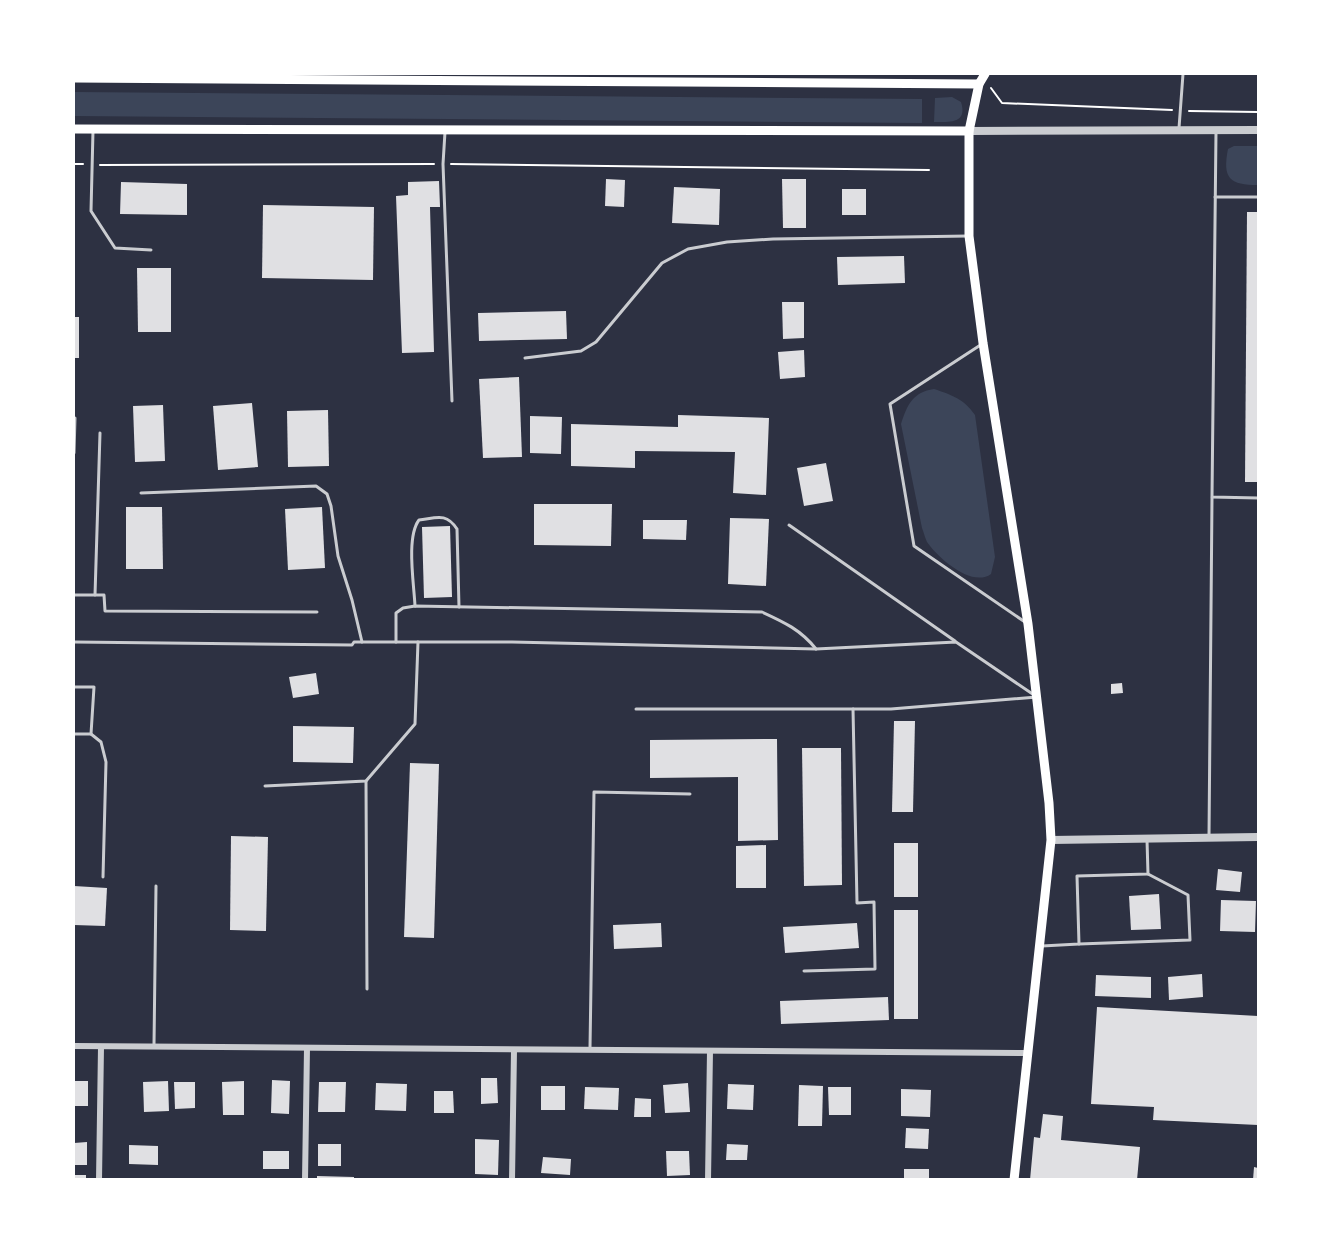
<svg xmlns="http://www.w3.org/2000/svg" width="1332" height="1253" font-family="Helvetica,sans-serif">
<rect width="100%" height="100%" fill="#2d3142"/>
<g fill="#3c4559">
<polygon points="74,92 922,99 922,123 74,116"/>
<path d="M952,97L961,102C968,124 949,122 934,122L935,98Z"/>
<path d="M1234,146H1258V185C1230,185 1222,179 1228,149Z"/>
<path d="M934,389C952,395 964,399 975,415L995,557L991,574C972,588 938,558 927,542C925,538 924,533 922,528L901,424C907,405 913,392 934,389Z"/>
</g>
<g fill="#e0e0e3">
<polygon points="606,179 625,180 624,207 605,206"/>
<polygon points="782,179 806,179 806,228 783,228"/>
<polygon points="439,181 440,207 430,207 434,352 402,353 396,196 408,195 408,182"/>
<polygon points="121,182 187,184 187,215 120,214"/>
<polygon points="674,187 720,189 719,225 672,223"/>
<rect x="842" y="189" width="24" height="26"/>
<polygon points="263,205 374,207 373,280 262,278"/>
<polygon points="1247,212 1258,212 1258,482 1245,482"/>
<polygon points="904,256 905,283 838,285 837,257"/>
<polygon points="137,268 171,268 171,332 138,332"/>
<polygon points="782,302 804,302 804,338 783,339"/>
<polygon points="566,311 567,339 479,341 478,313"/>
<rect x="74" y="317" width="5" height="41"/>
<polygon points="804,350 805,377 780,379 778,352"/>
<polygon points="519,377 522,457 483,458 479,379"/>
<polygon points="252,403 258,467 218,470 213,406"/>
<polygon points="163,405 165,461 135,462 133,406"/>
<polygon points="328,410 329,466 288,467 287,411"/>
<polygon points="678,415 769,418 766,495 733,493 735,452 635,451 635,468 571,466 571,424 678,427"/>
<polygon points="530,416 562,417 561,454 530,453"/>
<polygon points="826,463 833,501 804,506 797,468"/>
<polygon points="534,504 612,504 611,546 534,545"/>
<polygon points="126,507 162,507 163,569 126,569"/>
<polygon points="322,507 325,568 288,570 285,509"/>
<polygon points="730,518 769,519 766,586 728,584"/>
<polygon points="643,520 687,520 686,540 643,539"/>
<polygon points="450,526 452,597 424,598 422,527"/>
<polygon points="316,673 319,694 293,698 289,677"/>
<polygon points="1122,683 1123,693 1111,694 1111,684"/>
<polygon points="894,721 915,721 913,812 892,812"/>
<polygon points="293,726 354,727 353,763 293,762"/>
<polygon points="777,739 778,840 738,841 738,777 650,778 650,740"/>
<polygon points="802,748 841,748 842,885 804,886"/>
<polygon points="410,763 439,764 434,938 404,937"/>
<polygon points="231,836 268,837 266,931 230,930"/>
<rect x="894" y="843" width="24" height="54"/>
<polygon points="766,845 766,888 736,888 736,846"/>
<polygon points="1218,869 1242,872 1240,892 1216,890"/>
<polygon points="74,886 107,888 105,926 74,925"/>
<polygon points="1159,894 1161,929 1131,930 1129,896"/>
<polygon points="1221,900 1256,901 1255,932 1220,931"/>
<rect x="894" y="910" width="24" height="109"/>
<polygon points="661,923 662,947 614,949 613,925"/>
<polygon points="857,923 859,948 785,953 783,927"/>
<polygon points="1202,974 1203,997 1169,1000 1168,977"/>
<polygon points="1096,975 1151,977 1151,998 1095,996"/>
<polygon points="888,997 889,1020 781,1024 780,1001"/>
<polygon points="1097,1007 1258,1016 1258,1125 1153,1120 1154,1107 1091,1104"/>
<polygon points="481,1078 497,1078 498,1103 481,1104"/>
<polygon points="272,1080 290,1081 289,1114 271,1113"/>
<rect x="74" y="1081" width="14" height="25"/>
<polygon points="168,1081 169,1111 144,1112 143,1082"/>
<polygon points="244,1081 244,1115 223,1115 222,1082"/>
<polygon points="174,1082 195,1082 195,1108 175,1109"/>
<polygon points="319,1082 346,1082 345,1112 318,1112"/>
<polygon points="376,1083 407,1084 406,1111 375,1110"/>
<polygon points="688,1083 690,1112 665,1113 663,1085"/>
<polygon points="728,1084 754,1085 753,1110 727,1109"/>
<polygon points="799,1085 823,1086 822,1126 798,1126"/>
<rect x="541" y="1086" width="24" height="24"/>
<polygon points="585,1087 619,1088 618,1110 584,1109"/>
<polygon points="828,1087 851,1087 851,1115 829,1115"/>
<polygon points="901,1089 931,1090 930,1117 901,1116"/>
<polygon points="434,1091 453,1091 454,1113 434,1113"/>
<polygon points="635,1098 651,1099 651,1117 634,1117"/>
<polygon points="1043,1114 1063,1116 1061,1140 1140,1147 1137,1180 1030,1180 1034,1137 1040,1138"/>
<polygon points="906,1128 929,1129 928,1149 905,1148"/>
<polygon points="475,1139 499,1140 498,1175 475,1174"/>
<polygon points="87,1142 87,1165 74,1165 74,1143"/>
<rect x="318" y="1144" width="23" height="22"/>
<polygon points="727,1144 748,1145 747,1160 726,1160"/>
<polygon points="129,1145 158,1146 158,1165 129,1164"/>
<rect x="263" y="1151" width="26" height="18"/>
<polygon points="666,1151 689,1151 690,1175 667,1176"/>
<polygon points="543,1157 571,1159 570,1175 541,1173"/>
<polygon points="1254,1167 1258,1168 1258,1180 1253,1180"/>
<rect x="904" y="1169" width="25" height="11"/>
<rect x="74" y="1175" width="12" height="5"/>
<polygon points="317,1176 354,1177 354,1180 317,1180"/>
</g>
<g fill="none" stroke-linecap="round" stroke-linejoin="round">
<g stroke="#fff" stroke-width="2">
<polyline points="991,88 1002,103 1172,110"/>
<polyline points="1189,111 1258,112"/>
<polyline points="74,164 83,164"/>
<polyline points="451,164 929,170"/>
<polyline points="100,165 434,164"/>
</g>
<g stroke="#caccd0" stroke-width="3">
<polyline points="1179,128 1183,74"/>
<polyline points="93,131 91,211 115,248 151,250"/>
<polyline points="445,132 443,164 452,401"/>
<polyline points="1216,132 1212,497 1258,498"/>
<polyline points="1215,197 1258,197"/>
<polyline points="982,344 890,404 914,546 1025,622"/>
<polyline points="525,358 581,351 596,342 662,263 688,249 727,242 773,239 968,236"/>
<polyline points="74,453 75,418"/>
<polyline points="141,493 316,486 327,494 331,506 338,556 352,600 362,642"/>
<polyline points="789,525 955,641"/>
<polyline points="74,595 104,595 105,611 317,612"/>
<polyline points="95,595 100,433"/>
<path d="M415,606C414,584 406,537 419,520C436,518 446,512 457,529L459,607"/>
<polyline points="74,642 352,645 354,642 512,642 816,649 956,642 1037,697 891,709 636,709"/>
<path d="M396,642V613L403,608L415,606L762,612C784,622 801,630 816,649"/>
<polyline points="74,687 94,687 91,734 74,734"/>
<polyline points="91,734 101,742 106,762 103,877"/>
<polyline points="366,781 367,989"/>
<polyline points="265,786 366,781 415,724 418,642"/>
<polyline points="1209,836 1212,498"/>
<polyline points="1079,944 1190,940 1188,895 1148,874"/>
<polyline points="1042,946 1079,944 1077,876 1148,874 1147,840"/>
<polyline points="804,971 875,969 874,902 857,903 853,709"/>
<polyline points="154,1045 156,886"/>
<polyline points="590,1048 594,792 690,794"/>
</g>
<g stroke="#caccd0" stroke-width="6">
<polyline points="74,1046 1028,1053"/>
<polyline points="99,1180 101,1047"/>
<polyline points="305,1180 307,1048"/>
<polyline points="512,1180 514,1050"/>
<polyline points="708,1180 710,1051"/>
</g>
<g stroke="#caccd0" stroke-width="8">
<polyline points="969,131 1258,130"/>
<polyline points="1051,840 1258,837"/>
</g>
<g stroke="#fff" stroke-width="9">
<polyline points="985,74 979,84 969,131 969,236 983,343 1028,624 1049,803 1051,840 1014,1180"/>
<polyline points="74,78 979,84"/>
<polyline points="74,129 969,131"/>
</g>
</g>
<rect width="1332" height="1253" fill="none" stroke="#ffffff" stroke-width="150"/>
</svg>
